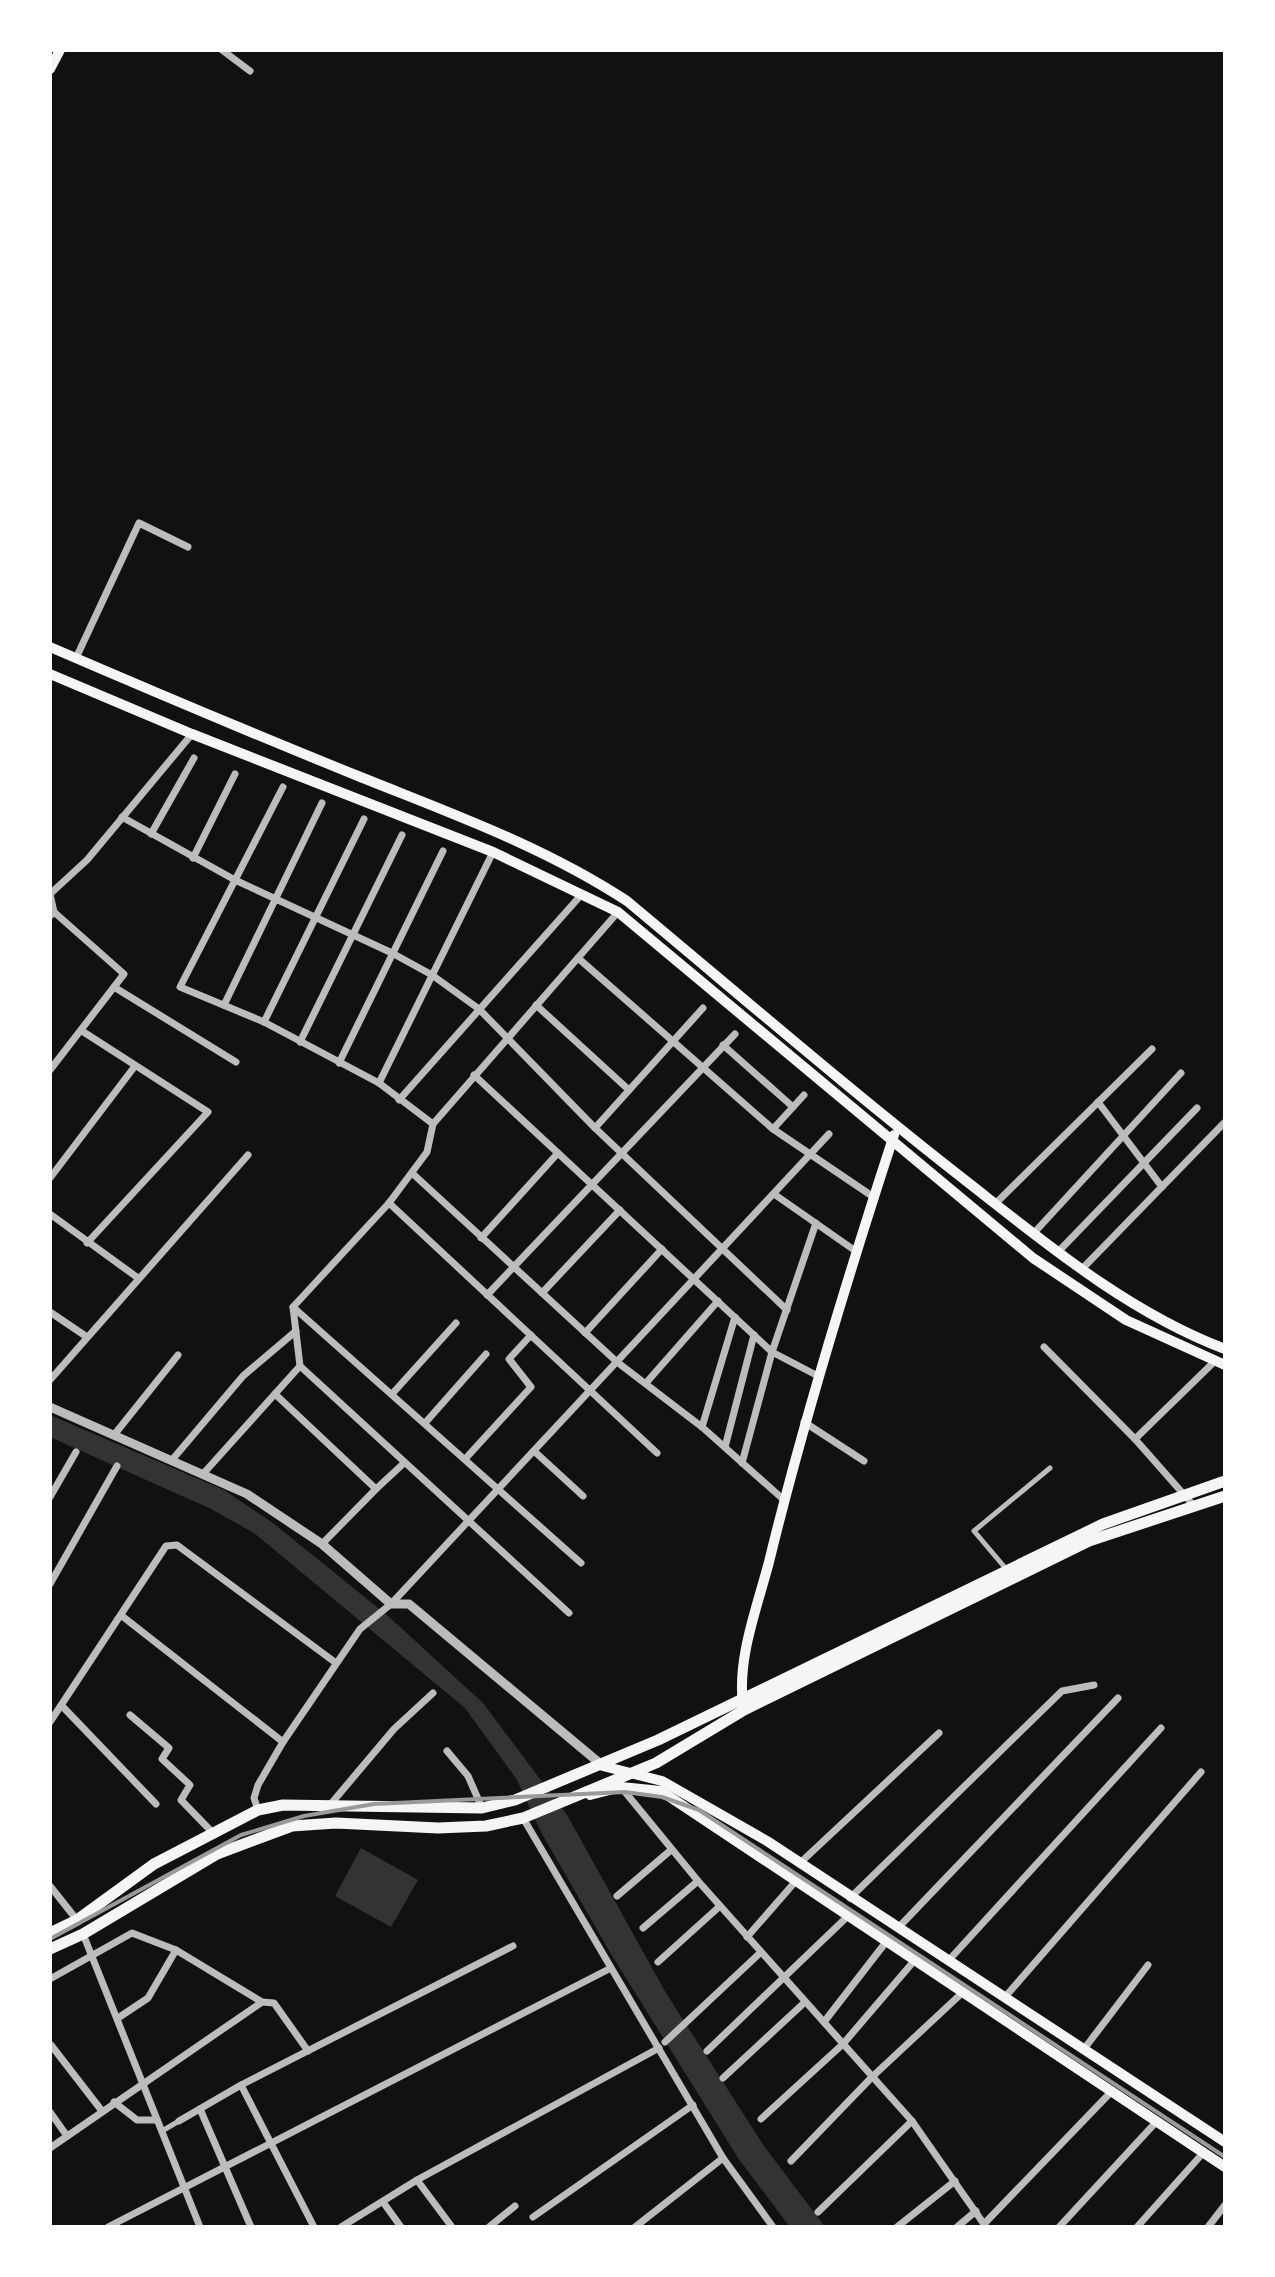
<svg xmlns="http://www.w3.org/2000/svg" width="1275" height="2277" font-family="'Open Sans',sans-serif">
<rect width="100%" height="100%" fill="#111"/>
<g fill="#333">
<polygon points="50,1415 224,1490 273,1523 388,1616 483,1703 567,1815 666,1993 764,2146 825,2227 790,2227 738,2158 611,1954 541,1832 517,1780 465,1708 254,1533 209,1508 50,1437"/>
<polygon points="361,1848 418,1880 391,1927 335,1896"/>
</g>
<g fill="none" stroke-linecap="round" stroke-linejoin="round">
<g stroke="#bcbcbc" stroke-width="5">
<polyline points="1007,1570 974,1531 1050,1468"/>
<polyline points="162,2131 179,2121"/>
</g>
<g stroke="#bcbcbc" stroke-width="7">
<polyline points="222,50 250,71"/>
<polyline points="76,658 139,523 188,547"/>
<polyline points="283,787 180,987 264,1022 379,1083 433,1124"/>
<polyline points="122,817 235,880 392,953 432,975 479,1009 595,1128 787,1310"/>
<polyline points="151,834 194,758"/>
<polyline points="193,858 235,774"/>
<polyline points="50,894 87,860 192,734"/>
<polyline points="50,916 54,912 50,894"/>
<polyline points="578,958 773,1129 875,1198"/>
<polyline points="114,987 236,1062"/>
<polyline points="224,1005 322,803"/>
<polyline points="536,1005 629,1090"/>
<polyline points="264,1022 364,819"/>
<polyline points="82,1031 208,1112 87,1243"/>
<polyline points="300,1042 402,835"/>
<polyline points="723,1045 793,1107"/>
<polyline points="339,1063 443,851"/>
<polyline points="50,1070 124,974 54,912"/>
<polyline points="474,1075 772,1352 818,1376"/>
<polyline points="379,1083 493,852"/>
<polyline points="399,1100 582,894"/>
<polyline points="1098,1102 1162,1187"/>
<polyline points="595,1128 703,1008"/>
<polyline points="773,1129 804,1095"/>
<polyline points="412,1173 617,1362 702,1427 784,1500"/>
<polyline points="50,1178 135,1066"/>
<polyline points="774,1194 857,1252"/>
<polyline points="389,1203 657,1453"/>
<polyline points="995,1204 1152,1049"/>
<polyline points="50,1214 138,1278"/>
<polyline points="1033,1234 1181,1073"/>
<polyline points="481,1238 558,1153"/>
<polyline points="1058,1252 1197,1108"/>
<polyline points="1082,1269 1224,1123"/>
<polyline points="542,1293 620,1210"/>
<polyline points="487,1295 735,1034"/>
<polyline points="293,1307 581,1563"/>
<polyline points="50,1312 87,1337"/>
<polyline points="585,1333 662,1249"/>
<polyline points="1044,1347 1135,1439 1194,1506"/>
<polyline points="300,1366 569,1613"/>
<polyline points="50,1380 248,1155"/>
<polyline points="646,1383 718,1301"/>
<polyline points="275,1394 376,1489 403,1464"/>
<polyline points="392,1394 456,1323"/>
<polyline points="804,1422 864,1461"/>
<polyline points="425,1423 486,1354"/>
<polyline points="702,1427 735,1317"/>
<polyline points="114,1435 178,1355"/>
<polyline points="1135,1439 1215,1361"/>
<polyline points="725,1447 754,1335"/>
<polyline points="534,1451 583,1496"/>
<polyline points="466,1458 531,1387 509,1359 531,1335"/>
<polyline points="172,1460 243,1376 296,1331"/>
<polyline points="742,1463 772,1352 816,1223"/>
<polyline points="203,1474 300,1366 293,1307 389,1203 427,1152 433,1124 618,912"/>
<polyline points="50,1497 76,1452"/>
<polyline points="322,1544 376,1489"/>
<polyline points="50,1584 117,1466"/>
<polyline points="122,1616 283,1742"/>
<polyline points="63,1707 156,1804"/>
<polyline points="130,1715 169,1748 162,1759 190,1785 181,1800 213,1833"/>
<polyline points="50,1722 166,1546 177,1545 336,1663"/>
<polyline points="447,1751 468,1776 482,1808"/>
<polyline points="621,1787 698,1881 912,2121 986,2227"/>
<polyline points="330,1805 394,1729 433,1693"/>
<polyline points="258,1810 254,1798 258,1785 283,1742 360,1629 391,1604 829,1134"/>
<polyline points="523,1818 723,2158 773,2227"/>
<polyline points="800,1863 939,1733"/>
<polyline points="50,1886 77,1920"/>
<polyline points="617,1896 671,1850"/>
<polyline points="850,1898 1062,1691 1094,1685"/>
<polyline points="643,1928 698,1881"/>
<polyline points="898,1928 1118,1698"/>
<polyline points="83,1934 200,2227"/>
<polyline points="747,1937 795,1882"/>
<polyline points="949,1960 1161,1728"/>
<polyline points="658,1962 720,1906"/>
<polyline points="50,1979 132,1933 176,1950 262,2002 274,2003 308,2051"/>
<polyline points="1005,1997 1201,1772"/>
<polyline points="118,2018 148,1998 176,1950"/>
<polyline points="824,2022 886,1942"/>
<polyline points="665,2042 760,1953"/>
<polyline points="51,2045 102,2111"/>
<polyline points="1084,2049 1148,1965"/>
<polyline points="707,2051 848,1916"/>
<polyline points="723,2078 805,2002"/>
<polyline points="241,2085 314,2227"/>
<polyline points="114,2102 137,2120 157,2120"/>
<polyline points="200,2109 251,2227"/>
<polyline points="50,2112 67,2136"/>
<polyline points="761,2119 843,2044 914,1961"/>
<polyline points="179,2121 241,2085 513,1946"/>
<polyline points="50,2148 262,2002"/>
<polyline points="791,2161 872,2077 962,1993"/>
<polyline points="417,2180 452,2227"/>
<polyline points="383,2202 401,2227"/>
<polyline points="818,2212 912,2121"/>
<polyline points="533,2217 693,2105"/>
<polyline points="984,2224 1112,2091"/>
<polyline points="108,2227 609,1969"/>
<polyline points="341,2227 417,2180 659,2048"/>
<polyline points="489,2227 515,2206"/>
<polyline points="635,2227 723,2158"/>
<polyline points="897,2227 955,2181"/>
<polyline points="957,2227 976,2211"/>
<polyline points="1059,2227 1156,2122"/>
<polyline points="1137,2227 1203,2153"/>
<polyline points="1208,2227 1225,2205"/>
</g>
<polyline stroke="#bcbcbc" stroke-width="9" points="50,1407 247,1494 322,1544 391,1604 409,1604 603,1766"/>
<g stroke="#f5f5f5" stroke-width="10">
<polyline points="50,69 60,50"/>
<path d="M50,647C152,691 254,734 358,776C450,813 543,846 627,901C741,996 853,1093 970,1184C1049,1246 1130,1313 1225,1349"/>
<polyline points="50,674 192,734 493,852 618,912 1033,1258 1126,1320 1225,1365"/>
<path d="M743,1705C737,1658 757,1608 769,1562C804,1418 848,1276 894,1135"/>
<polyline points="603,1766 662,1781 767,1841 1225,2142"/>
<polyline points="590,1795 621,1787 661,1791 1225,2167"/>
</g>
<g stroke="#f5f5f5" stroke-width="11">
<polyline points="50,1933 77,1920 154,1864 258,1810 283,1805 482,1808 515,1800 658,1740 1103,1524 1225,1481"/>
<polyline points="50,1949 83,1934 217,1854 292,1826 336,1823 438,1828 486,1826 523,1818 656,1763 744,1710 1089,1541 1225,1496"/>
</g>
<polyline stroke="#9a9a9a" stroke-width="4" points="50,1939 241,1835 304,1816 374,1804 625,1792 662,1797 699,1810 1225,2157"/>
</g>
<rect width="1275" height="2277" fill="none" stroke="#ffffff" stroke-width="104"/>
</svg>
